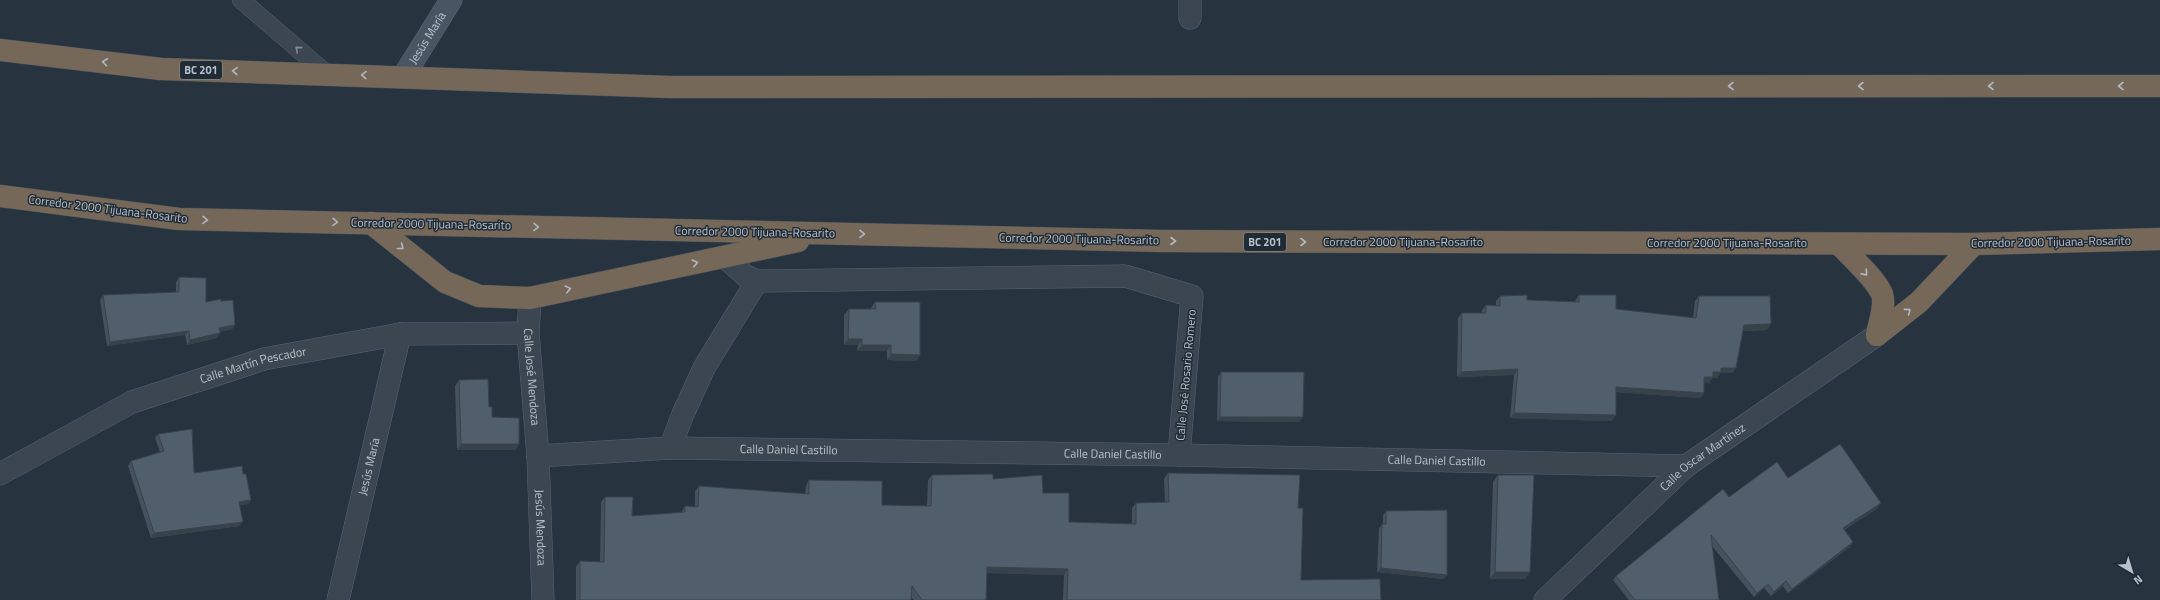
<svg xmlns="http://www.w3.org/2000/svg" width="2160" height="600" font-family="'Titillium Web',sans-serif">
<rect width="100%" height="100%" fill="#273440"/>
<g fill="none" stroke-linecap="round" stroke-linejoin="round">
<g stroke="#59646d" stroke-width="18">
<polyline id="lane" points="241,0 327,74"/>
</g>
<g stroke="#59646d" stroke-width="23">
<g id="street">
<polyline points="1190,18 1190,0"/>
<polyline points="725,257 747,277 757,281 1125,276 1192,296 1179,455"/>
<path id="s1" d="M530,298L528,333L538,456L543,600"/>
<polyline points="670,448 683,414 704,368 757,281"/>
<path id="s2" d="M538,456L670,448L1179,455L1686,466"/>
<path id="s3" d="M0,474L132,402L264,359L400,334L528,333"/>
<path id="s4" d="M338,600L400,334"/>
<path id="s5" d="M1545,600L1686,466L1877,335"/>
</g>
</g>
<g stroke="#59646d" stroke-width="23">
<g id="secondary">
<path id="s6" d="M403,77L451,0"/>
</g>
</g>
<g stroke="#46515a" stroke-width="23">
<g id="highway">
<polyline points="0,50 161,69 670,87 2160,86"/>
<polyline points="0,196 179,219 1162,241 1974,244 2160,239"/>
<polyline points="371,223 445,282 479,296 530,298 798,241"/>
<path d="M1839,244C1851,257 1875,278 1882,294C1886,305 1879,323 1877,335"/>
<polyline points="1877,335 1919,302 1974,244"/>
</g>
</g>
<use href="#lane" stroke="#3b4650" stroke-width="17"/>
<use href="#street" stroke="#3b4650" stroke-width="22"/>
<use href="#secondary" stroke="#495563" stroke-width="22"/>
<use href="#highway" stroke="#766859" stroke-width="22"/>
</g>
<g fill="#45525c">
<polygon points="179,277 206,302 221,301 235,325 232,329 219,332 220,333 217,338 187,345 185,335 107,346 100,300 103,295 176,293 176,282"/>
<polygon points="1579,295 1616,309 1693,318 1695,301 1699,296 1767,330 1743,331 1736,368 1732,373 1720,373 1717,378 1712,378 1709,383 1704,383 1704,393 1700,398 1616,392 1612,421 1510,418 1514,375 1457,377 1458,318 1462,313 1482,313 1482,310 1486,305 1496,305 1496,301 1500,296 1527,300 1575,302 1575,301"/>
<polygon points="875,302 920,355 916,361 887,360 887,351 857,351 858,345 844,345 844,315 849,309 871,309 871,308"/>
<polygon points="1221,372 1300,422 1217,421 1218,377"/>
<polygon points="459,380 489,407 492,417 519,444 515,450 457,450 455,386"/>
<polygon points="158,434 194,473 243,474 251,500 248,504 240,505 239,526 151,538 128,466 131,461 160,452 155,438"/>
<polygon points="1168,473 1298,508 1301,580 1381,600 1063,600 1064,575 987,573 986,600 914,600 911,597 911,600 576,600 576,567 580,561 600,562 601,502 605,497 632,516 681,513 685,506 695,507 695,491 699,486 805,494 806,486 809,480 882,505 927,506 928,480 932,475 993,479 1043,493 1069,522 1132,524 1132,508 1136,503 1165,502 1164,479"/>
<polygon points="1498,475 1530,572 1525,579 1490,579 1493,482"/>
<polygon points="1788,478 1878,508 1844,530 1853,542 1850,547 1788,593 1783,586 1771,596 1764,588 1754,597 1712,546 1719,600 1629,600 1613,580 1616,576 1729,497"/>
<polygon points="1386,511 1444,579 1377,572 1379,528 1383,524 1383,515"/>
</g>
<g fill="#38424b">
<polygon points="1771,324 1767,330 1740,331 1744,325"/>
<polygon points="235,325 232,329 216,332 219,328"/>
<polygon points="189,331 185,335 107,346 110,342"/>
<polygon points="220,333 217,338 187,345 190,340"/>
<polygon points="848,339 862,339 858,345 844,345"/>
<polygon points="862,345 891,345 887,351 857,351"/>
<polygon points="891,354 920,355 916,361 887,360"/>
<polygon points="1721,368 1736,368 1732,373 1720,373 1717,378 1712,378 1709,383 1700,383 1704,377"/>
<polygon points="1518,369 1514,375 1457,377 1461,372"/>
<polygon points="1616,387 1704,393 1700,398 1613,392"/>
<polygon points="1514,413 1616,415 1612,421 1510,418"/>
<polygon points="1220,417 1303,417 1300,422 1217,421"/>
<polygon points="461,444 519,444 515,450 457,450"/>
<polygon points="251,500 248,504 236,506 239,502"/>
<polygon points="1881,503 1878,508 1840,533 1843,528"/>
<polygon points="243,522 239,526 151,538 154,533"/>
<polygon points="1853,542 1850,547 1788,593 1792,589"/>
<polygon points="987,567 1068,569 1064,575 983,573"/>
<polygon points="1381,568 1447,575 1444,579 1377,572"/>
<polygon points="1495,572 1530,572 1525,579 1490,579"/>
<polygon points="1786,581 1783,586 1771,596 1774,592"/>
<polygon points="1768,584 1764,588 1754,597 1757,593"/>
</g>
<g fill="#505f6b" stroke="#38424b">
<polygon points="179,277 206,278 206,302 221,299 221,301 233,300 235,325 219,328 220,333 190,340 189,331 110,342 103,295 179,292"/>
<polygon points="1527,295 1527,300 1579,302 1579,295 1616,295 1616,309 1696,318 1699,296 1770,296 1771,324 1744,325 1736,368 1721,368 1721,372 1713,372 1713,377 1704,377 1704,393 1616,387 1616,415 1514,413 1518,369 1461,372 1462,313 1486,313 1486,305 1500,306 1500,296"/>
<polygon points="875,302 920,302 920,355 891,354 891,345 862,345 862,339 848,339 849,309 876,309"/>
<polygon points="1221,372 1304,372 1303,417 1220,417"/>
<polygon points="488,379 489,407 492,407 492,417 519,418 519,444 461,444 459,380"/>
<polygon points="192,429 194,473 242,466 243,474 246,474 251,500 239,502 243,522 154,533 131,461 164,451 158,434"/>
<polygon points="1840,444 1881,503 1843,528 1853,542 1792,589 1786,581 1774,592 1768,584 1757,593 1711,535 1719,600 1635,600 1616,576 1723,489 1729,497 1777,462 1788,478"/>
<polygon points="1168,473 1300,475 1298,508 1303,508 1301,580 1380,579 1381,600 1067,600 1068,569 987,567 986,600 922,600 912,586 911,600 580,600 580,561 604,562 605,497 633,497 632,516 685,512 685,506 698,507 699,486 809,494 809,480 882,481 882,505 931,506 932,475 993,474 993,479 1042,475 1043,493 1069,493 1069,522 1136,524 1136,503 1169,502"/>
<polygon points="1498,475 1534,475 1530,572 1495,572"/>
<polygon points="1447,510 1447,575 1381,568 1382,524 1386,524 1386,511"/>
</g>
<defs><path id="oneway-chevron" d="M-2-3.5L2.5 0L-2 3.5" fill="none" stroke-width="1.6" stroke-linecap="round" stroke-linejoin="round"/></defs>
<use stroke="#808a93" href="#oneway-chevron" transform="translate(298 49) rotate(-139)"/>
<g stroke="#b1b8bf">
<use href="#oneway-chevron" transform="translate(105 62) rotate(-173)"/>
<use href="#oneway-chevron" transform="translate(235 71) rotate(-178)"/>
<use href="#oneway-chevron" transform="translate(364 75) rotate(-178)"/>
<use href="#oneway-chevron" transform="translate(1731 86) rotate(180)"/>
<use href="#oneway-chevron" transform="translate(1861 86) rotate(180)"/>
<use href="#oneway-chevron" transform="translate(1991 86) rotate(180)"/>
<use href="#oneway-chevron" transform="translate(2121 86) rotate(180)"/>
<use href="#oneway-chevron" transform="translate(205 220) rotate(1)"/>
<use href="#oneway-chevron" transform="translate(335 222) rotate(1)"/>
<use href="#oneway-chevron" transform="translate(536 227) rotate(1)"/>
<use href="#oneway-chevron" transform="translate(862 234) rotate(1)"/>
<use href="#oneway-chevron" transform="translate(1173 241)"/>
<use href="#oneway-chevron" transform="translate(1303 242)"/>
<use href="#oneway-chevron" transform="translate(401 247) rotate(38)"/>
<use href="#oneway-chevron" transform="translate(695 263) rotate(-12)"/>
<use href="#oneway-chevron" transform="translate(1865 273) rotate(48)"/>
<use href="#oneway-chevron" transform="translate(568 289) rotate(-12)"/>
<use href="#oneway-chevron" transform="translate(1908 311) rotate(-37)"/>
</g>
<g text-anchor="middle" stroke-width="3" stroke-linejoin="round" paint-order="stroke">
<g fill="#202b35" stroke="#8a949d" stroke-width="1">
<rect x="180" y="61" width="42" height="18" rx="3"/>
<rect x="1244" y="233" width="42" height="18" rx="3"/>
</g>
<g font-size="11" font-weight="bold" fill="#b8c1ca">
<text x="201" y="74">BC 201</text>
<text x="1265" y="246">BC 201</text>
</g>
<g font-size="12" fill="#b8c1ca" stroke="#202b35">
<text dy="4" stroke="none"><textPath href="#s6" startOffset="46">Jesús María</textPath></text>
<text transform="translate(108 209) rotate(7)" y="4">Corredor 2000 Tijuana-Rosarito</text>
<text transform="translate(431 224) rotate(1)" y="4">Corredor 2000 Tijuana-Rosarito</text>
<text transform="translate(755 232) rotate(1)" y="4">Corredor 2000 Tijuana-Rosarito</text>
<text transform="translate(1079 239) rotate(1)" y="4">Corredor 2000 Tijuana-Rosarito</text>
<text x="1403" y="246">Corredor 2000 Tijuana-Rosarito</text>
<text transform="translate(2051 242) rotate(-1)" y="4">Corredor 2000 Tijuana-Rosarito</text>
<text x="1727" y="247">Corredor 2000 Tijuana-Rosarito</text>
<text dy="4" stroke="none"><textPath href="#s3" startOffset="277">Calle Martín Pescador</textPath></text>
<text transform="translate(1186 375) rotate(-85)" y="4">Calle José Rosario Romero</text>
<text dy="4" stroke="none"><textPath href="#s1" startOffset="79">Calle José Mendoza</textPath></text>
<text dy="4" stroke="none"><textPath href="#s2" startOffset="251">Calle Daniel Castillo</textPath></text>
<text dy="4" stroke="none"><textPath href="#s2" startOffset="575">Calle Daniel Castillo</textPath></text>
<text dy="4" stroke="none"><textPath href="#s5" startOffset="213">Calle Oscar Martínez</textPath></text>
<text dy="4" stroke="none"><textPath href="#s2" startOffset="899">Calle Daniel Castillo</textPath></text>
<text dy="4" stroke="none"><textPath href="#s4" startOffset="137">Jesús María</textPath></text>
<text dy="4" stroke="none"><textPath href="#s1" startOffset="230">Jesús Mendoza</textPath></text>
</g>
</g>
<g transform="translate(2132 572) rotate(142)" stroke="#202b35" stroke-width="3" paint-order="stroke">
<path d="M0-3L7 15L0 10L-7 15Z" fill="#b8c1ca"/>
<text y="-6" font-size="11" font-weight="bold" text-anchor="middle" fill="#b8c1ca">N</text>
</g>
</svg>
